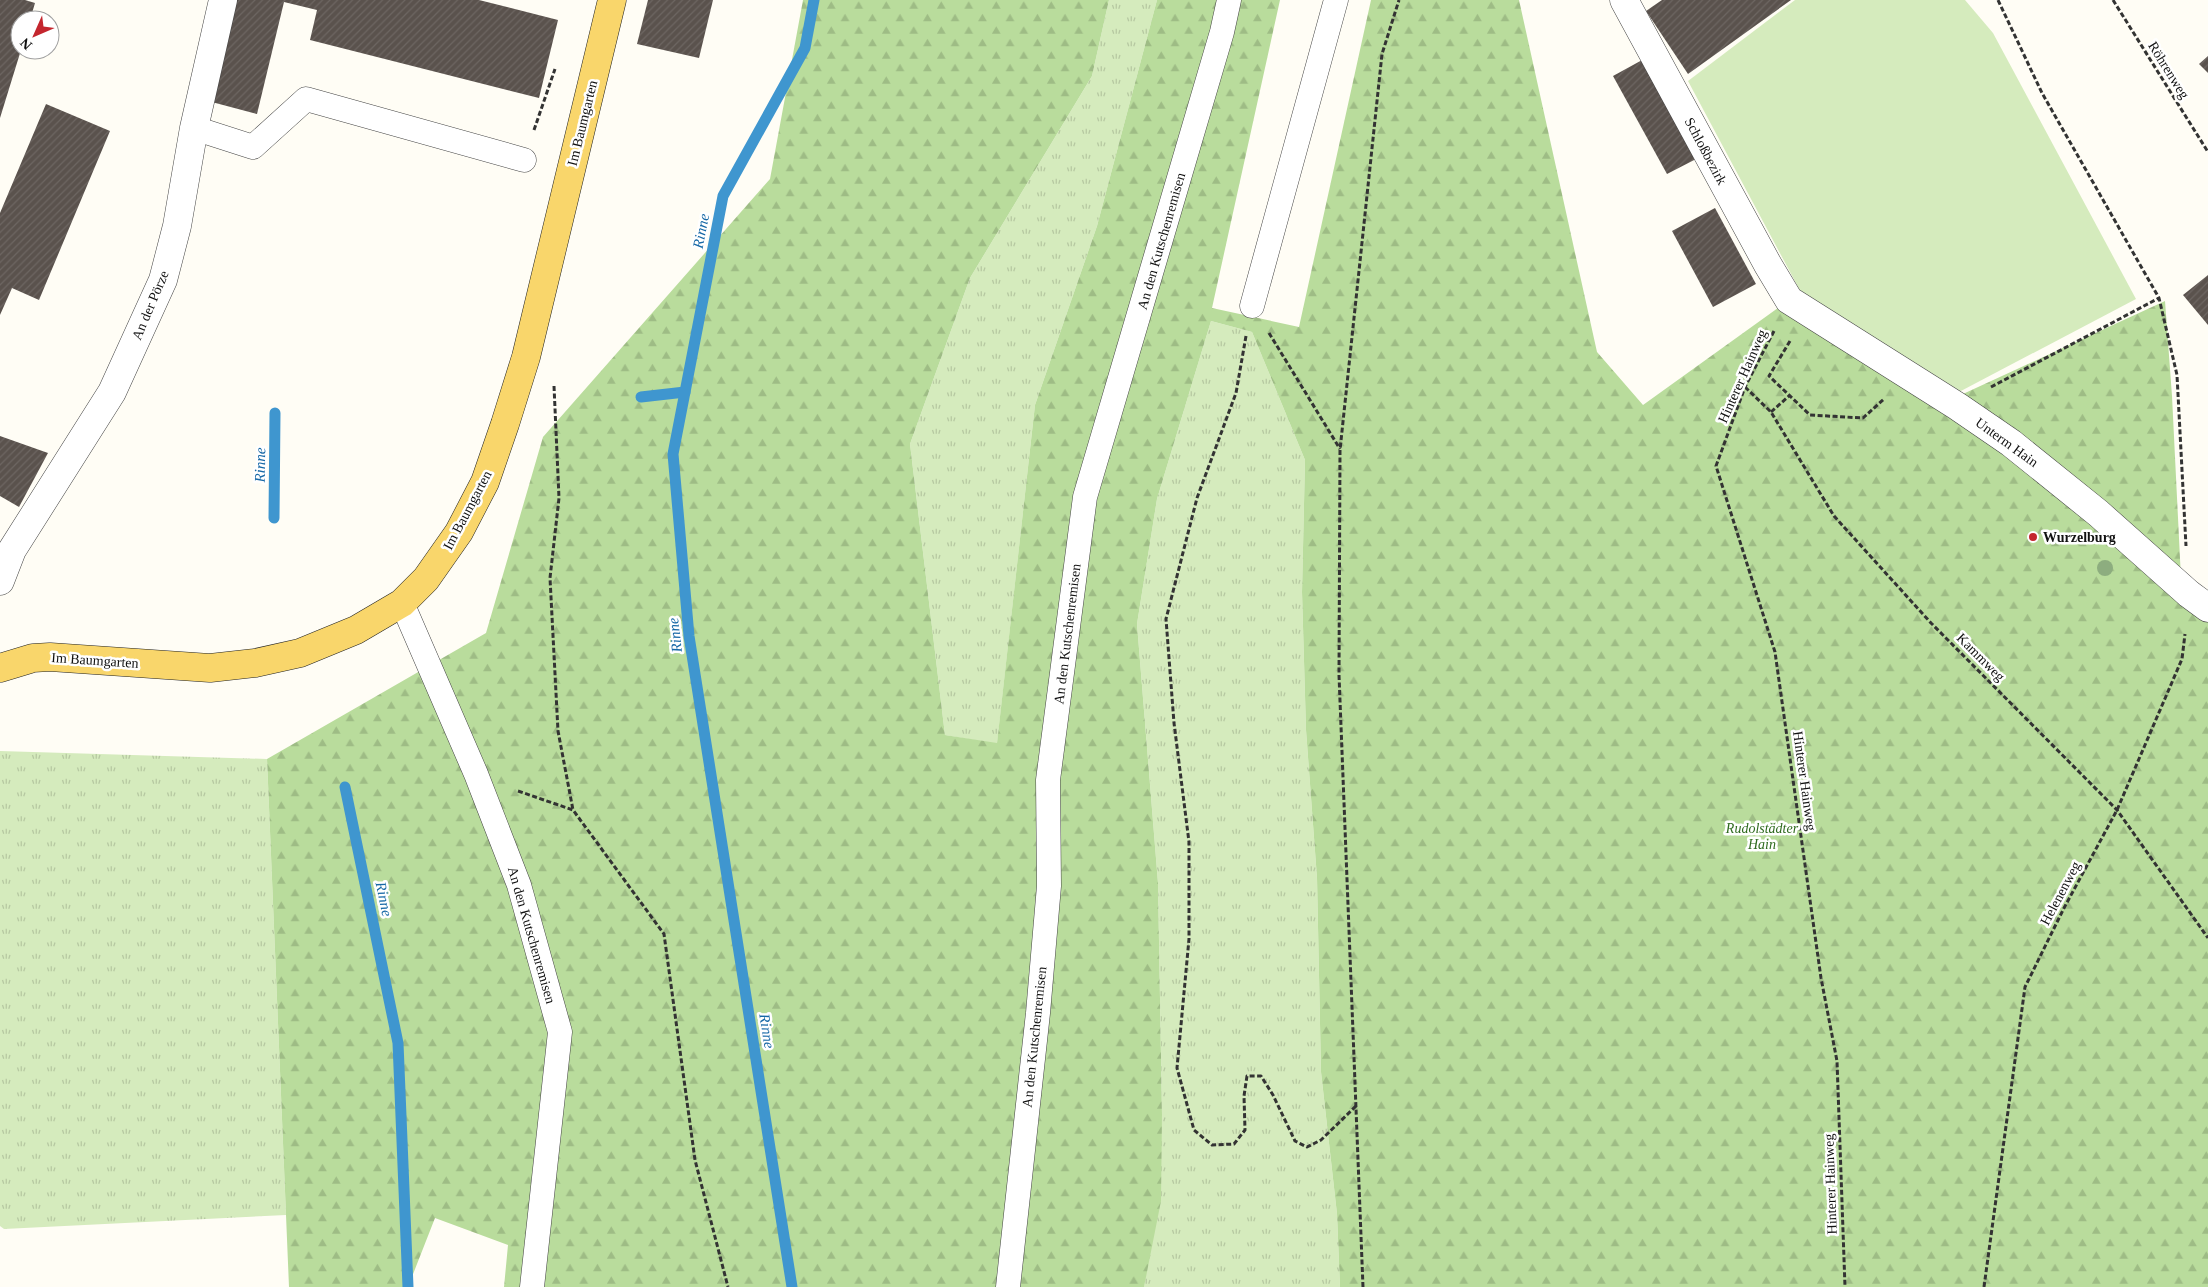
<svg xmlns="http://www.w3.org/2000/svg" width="2208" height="1287" font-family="Georgia,serif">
<defs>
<pattern id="grass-tufts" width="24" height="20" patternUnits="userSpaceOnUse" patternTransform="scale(1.25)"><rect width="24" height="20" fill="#d5ebbd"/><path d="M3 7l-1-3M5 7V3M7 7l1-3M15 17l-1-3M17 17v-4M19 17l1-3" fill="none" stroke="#b6c8a1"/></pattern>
<pattern id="forest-firs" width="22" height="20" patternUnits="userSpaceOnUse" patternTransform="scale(1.25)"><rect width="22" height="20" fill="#b9dc9c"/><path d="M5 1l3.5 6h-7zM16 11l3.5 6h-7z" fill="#9ebc85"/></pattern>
<pattern id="building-hatch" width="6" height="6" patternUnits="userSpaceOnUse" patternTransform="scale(1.25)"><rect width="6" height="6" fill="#5a524d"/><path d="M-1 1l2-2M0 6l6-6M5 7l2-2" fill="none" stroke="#6d6662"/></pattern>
</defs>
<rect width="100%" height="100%" fill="#fffdf5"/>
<g fill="url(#grass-tufts)">
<polygon points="1109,0 1157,0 1097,226 1035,405 997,744 945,735 910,444 970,278 1092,76"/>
<polygon points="1211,321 1252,332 1305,460 1302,592 1306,730 1317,878 1321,1072 1337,1214 1340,1287 1144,1287 1162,1114 1158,883 1137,624 1157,499"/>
<polygon points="0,751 267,759 286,1215 4,1229 0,1226"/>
</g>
<polygon fill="url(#forest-firs)" points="803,0 1109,0 1092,76 970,278 910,444 945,735 997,743 1035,405 1097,226 1157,0 1280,0 1212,308 1299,327 1371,0 1519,0 1597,352 1643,405 1782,305 1939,405 2165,301 2172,396 2182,599 2208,618 2208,1287 1340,1287 1337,1214 1321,1072 1317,878 1306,730 1302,592 1305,460 1252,332 1211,321 1157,499 1137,624 1158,883 1162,1114 1161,1201 1144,1287 504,1287 508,1245 435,1218 408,1287 289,1287 267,759 486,633 543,437 770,179"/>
<polygon fill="#d5ebbd" points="1795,0 1965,0 1993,33 2136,299 1959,392 1805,300 1688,81"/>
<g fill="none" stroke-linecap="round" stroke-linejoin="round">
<g stroke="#3f96cf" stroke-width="11">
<polyline points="641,397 685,392"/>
<polyline points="274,518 275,413"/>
<polyline points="345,787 398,1043 408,1287"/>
<polyline points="792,1287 689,636 673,454 723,196 805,48 814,0"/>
</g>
</g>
<g fill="url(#building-hatch)">
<polygon points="0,0 25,0 35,3 30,20 20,20 21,50 0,118"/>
<polygon points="234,0 479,0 558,20 539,98 310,40 317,10 284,2 257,114 208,101"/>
<polygon points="648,0 713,0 699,58 637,44"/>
<polygon points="1662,0 1791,0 1688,74 1646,11"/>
<polygon points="2208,56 2208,73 2199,64"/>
<polygon points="1644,59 1698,158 1667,174 1613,76"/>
<polygon points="46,104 110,131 39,300 12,288 0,315 0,213"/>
<polygon points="1715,208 1756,284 1713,307 1672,231"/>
<polygon points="2208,275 2208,325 2183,295"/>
<polygon points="0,436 48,453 19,507 0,496"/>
</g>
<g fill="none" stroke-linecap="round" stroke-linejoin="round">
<g stroke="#444" stroke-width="25">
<g id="service">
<polyline points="194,128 253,147 306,99 524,160"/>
<polyline points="1252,306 1336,0"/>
<polyline points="402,603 476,774 519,885 560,1032 532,1287"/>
<polyline points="1008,1287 1038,1013 1049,886 1048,780 1085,497 1222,32 1229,0"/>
</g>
</g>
<g stroke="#444" stroke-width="29">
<g id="minor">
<polyline points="1624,0 1768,265 1789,300 1957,406 2011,443 2098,513 2189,594 2208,608"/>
<polyline points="0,581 12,550 112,392 163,280 177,226 194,128 223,0"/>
</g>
</g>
<g stroke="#222" stroke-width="29">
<polyline id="primary" points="0,668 33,658 50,657 210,668 255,663 300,653 356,630 402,603 426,579 459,532 485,482 505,424 526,357 612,0"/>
</g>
<g stroke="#333" stroke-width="3" stroke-dasharray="5 2.5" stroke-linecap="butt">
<polyline points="1998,0 2042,93 2159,298 2177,375 2186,546"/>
<polyline points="2113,0 2208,152"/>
<polyline points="534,130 555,69"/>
<polyline points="1774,331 1745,387 1716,466 1775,652 1821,978 1837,1061 1845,1287"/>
<polyline points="1269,333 1340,449"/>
<polyline points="1246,336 1236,393 1197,498 1166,619 1174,723 1189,842 1189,939 1177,1068 1194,1130 1212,1145 1234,1144 1245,1130 1244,1096 1247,1076 1261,1076 1273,1095 1295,1141 1307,1147 1321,1140 1356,1106"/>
<polyline points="1790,341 1769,376 1810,415 1863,418 1884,399"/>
<polyline points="554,386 559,498 550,578 558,731 573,810"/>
<polyline points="1745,387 1771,412 1834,516 1931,623 2117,810 2208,938"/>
<polyline points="1991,387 2159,298"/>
<polyline points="1771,412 1789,396"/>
<polyline points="518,791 573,810 664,934 695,1160 728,1287"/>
<polyline points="1363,1287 1339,675 1340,450 1382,54 1399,0"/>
<polyline points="1984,1287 2025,987 2064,908 2117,810 2182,659 2185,634"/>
</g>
<use href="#service" stroke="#fff" stroke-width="24"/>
<use href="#minor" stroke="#fff" stroke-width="28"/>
<use href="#primary" stroke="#f9d66b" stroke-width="28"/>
</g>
<circle fill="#8dad7f" cx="2105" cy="568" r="8"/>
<circle fill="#c4262e" stroke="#fff" stroke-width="2" cx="2033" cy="537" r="5"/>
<g text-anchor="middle" stroke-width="5" stroke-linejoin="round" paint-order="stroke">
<g font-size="14" fill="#111" stroke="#fff">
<text transform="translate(2169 70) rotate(58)" y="5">Röhrenweg</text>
<text transform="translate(582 123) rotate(-76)" y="5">Im Baumgarten</text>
<text transform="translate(1706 151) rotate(62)" y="5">Schloßbezirk</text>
<text transform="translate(1161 241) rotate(-74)" y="5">An den Kutschenremisen</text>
<text transform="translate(150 305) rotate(-67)" y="5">An der Pörze</text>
<text transform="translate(1742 376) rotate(-66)" y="5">Hinterer Hainweg</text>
<text transform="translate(2007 442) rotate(36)" y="5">Unterm Hain</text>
<text transform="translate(467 510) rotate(-62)" y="5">Im Baumgarten</text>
<text transform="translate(1067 634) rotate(-83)" y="5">An den Kutschenremisen</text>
<text transform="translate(1981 657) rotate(45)" y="5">Kammweg</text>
<text transform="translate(95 660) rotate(4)" y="5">Im Baumgarten</text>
<text transform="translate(1805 781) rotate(82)" y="5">Hinterer Hainweg</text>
<text transform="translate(2060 893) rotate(-62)" y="5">Helenenweg</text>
<text transform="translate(532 935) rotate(74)" y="5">An den Kutschenremisen</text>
<text transform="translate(1034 1037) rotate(-84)" y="5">An den Kutschenremisen</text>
<text transform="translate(1830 1184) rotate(-92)" y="5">Hinterer Hainweg</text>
</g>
<g font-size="14" font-weight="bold" fill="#111" stroke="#fff" text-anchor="start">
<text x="2043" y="542">Wurzelburg</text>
</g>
<g font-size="14" font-style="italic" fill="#2f6b1f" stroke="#fff">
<text x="1762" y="833">Rudolstädter<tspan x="1762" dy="16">Hain</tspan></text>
</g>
<g font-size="15" font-style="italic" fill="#1768a6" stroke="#fff">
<text transform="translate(701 231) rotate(-79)" y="5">Rinne</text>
<text transform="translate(260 465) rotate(-89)" y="5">Rinne</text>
<text transform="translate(675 635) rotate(-97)" y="5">Rinne</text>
<text transform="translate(384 899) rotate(78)" y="5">Rinne</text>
<text transform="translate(767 1031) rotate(81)" y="5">Rinne</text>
</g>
</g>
<g transform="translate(35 35) rotate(225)"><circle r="24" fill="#ffffff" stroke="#a0a0a0"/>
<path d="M0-4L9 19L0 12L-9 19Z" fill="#c4262e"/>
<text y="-8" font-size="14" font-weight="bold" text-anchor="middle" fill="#111111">N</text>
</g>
</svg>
